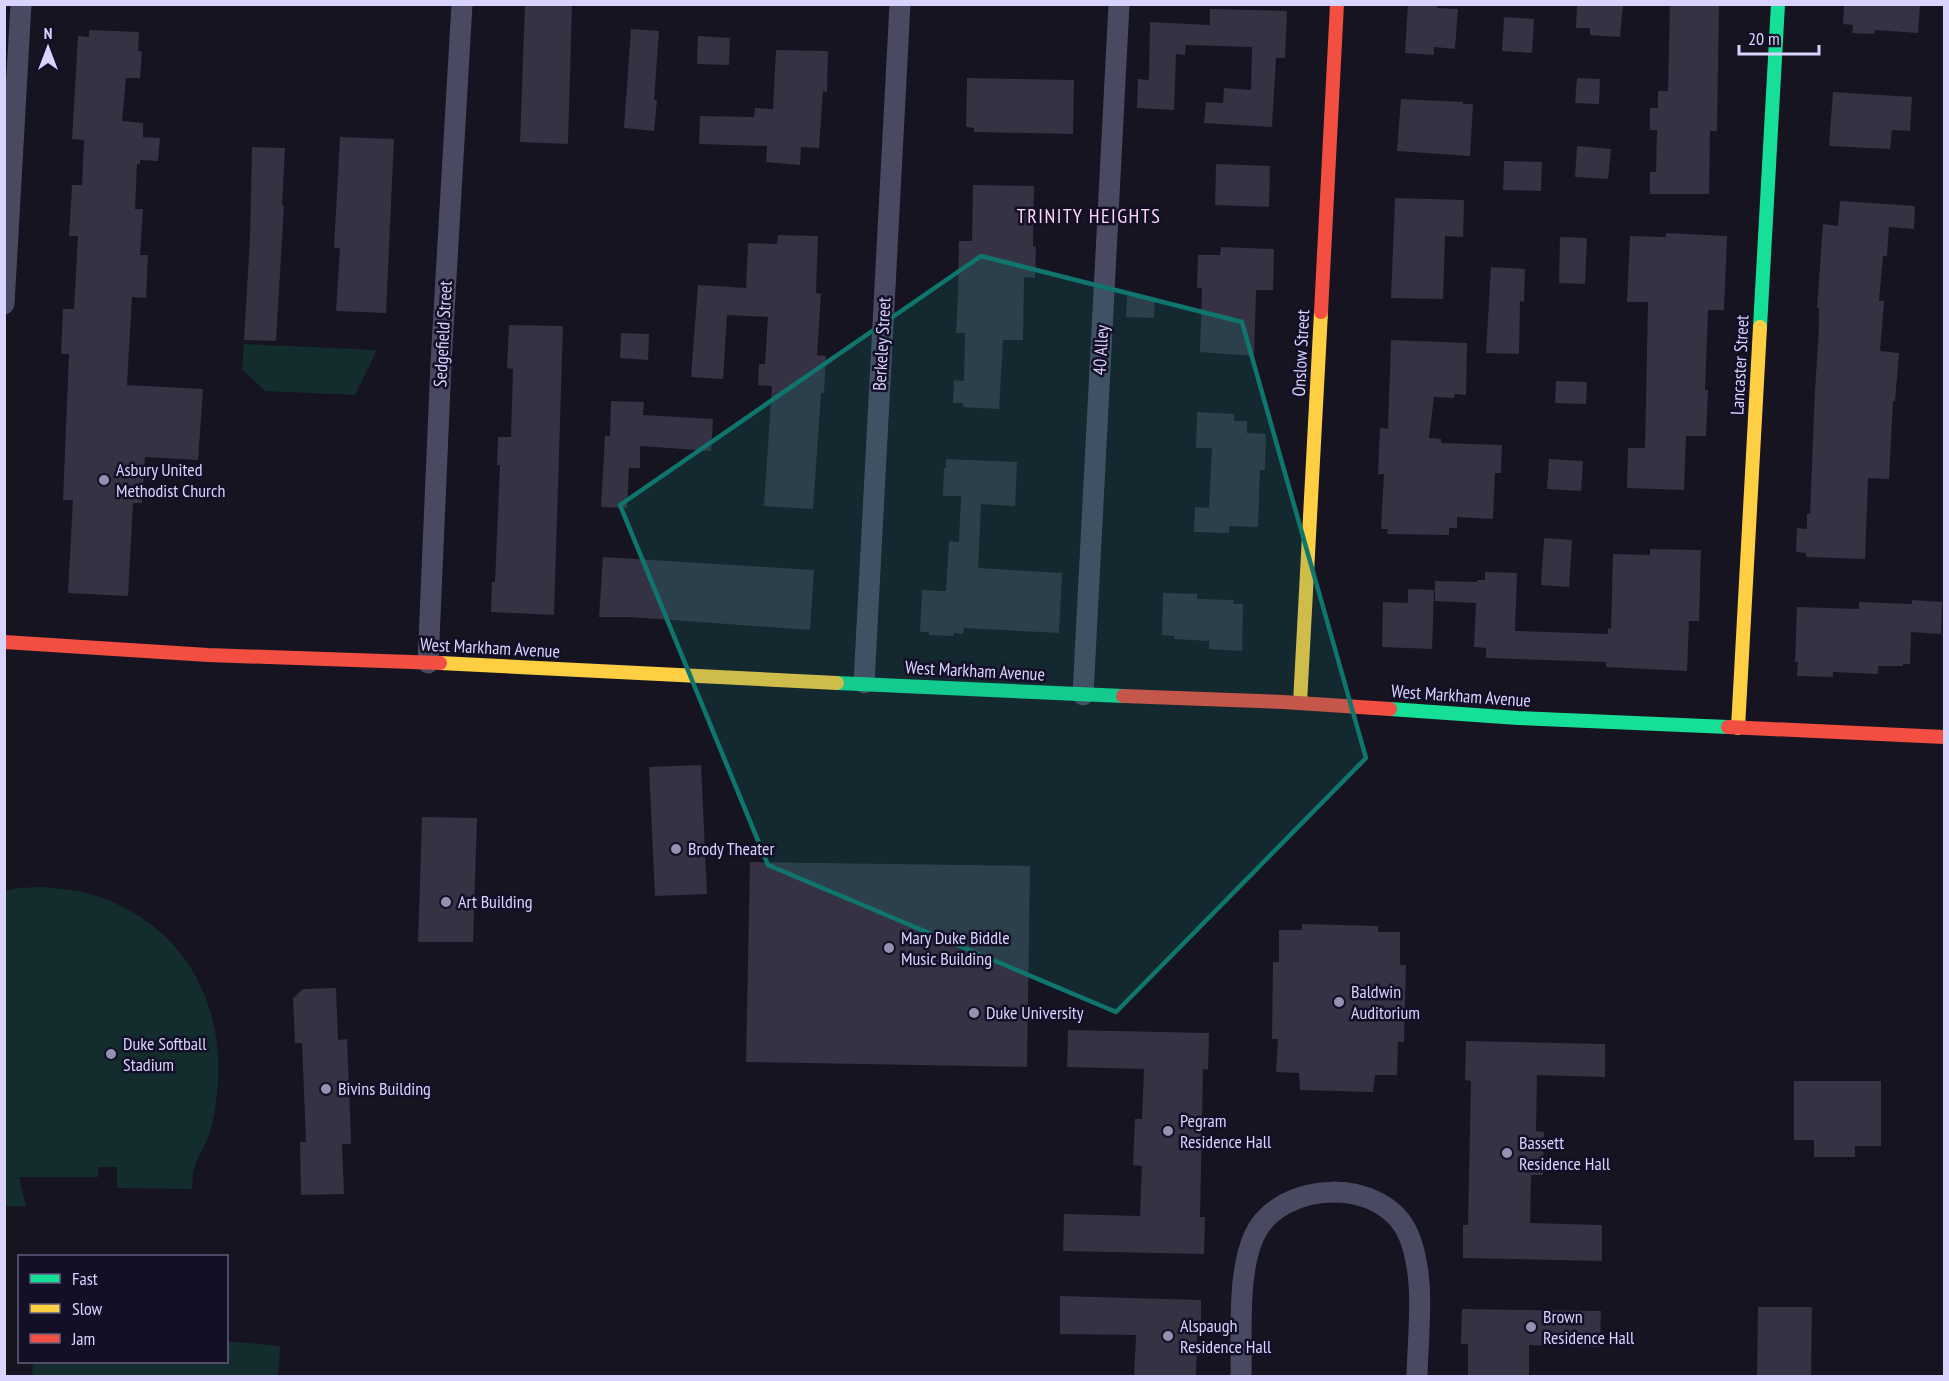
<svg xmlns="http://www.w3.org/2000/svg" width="1949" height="1381" font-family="'PT Sans Narrow',sans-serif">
<rect width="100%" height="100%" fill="#161421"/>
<g fill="#132c2d">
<polygon points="244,344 377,350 355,395 265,391 242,369"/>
<path d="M43,887C61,889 80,890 97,896C188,927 229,1009 216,1102C215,1113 212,1127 208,1137C204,1147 198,1156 195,1166C192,1173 193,1182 192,1189L117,1188V1167H98V1177H19L26,1206H5V891L18,888Z"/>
<polygon points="227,1341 280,1346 278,1376 32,1376 33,1362 226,1362"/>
</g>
<g fill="#343243">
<polygon points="525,4 572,4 568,144 520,142"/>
<polygon points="1408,4 1437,4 1437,8 1458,9 1455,49 1434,47 1434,55 1405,53"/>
<polygon points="1577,4 1623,4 1620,37 1590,35 1590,28 1576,28"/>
<polygon points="1670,4 1719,4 1717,131 1710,131 1710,134 1709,194 1650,194 1650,172 1656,172 1657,130 1650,130 1650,108 1658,108 1658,91 1668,91"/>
<polygon points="1844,4 1920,4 1918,33 1875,30 1874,34 1852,33 1853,25 1843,24"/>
<polygon points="1210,9 1287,11 1285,58 1276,58 1272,127 1204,123 1206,102 1223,103 1224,88 1251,90 1252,47 1186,45 1185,55 1176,54 1174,110 1137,108 1138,79 1149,80 1150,22 1210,25"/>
<polygon points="1504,17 1534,19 1532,53 1502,51"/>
<polygon points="631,29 659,31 654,100 657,100 654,131 624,128"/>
<polygon points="89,30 139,32 138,51 142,51 140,78 126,78 122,121 143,123 143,137 160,138 158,161 140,160 140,164 137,164 135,209 143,209 140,255 148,255 146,298 132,297 127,385 203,389 198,460 145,457 142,503 133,503 128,596 68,593 73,500 63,500 69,354 61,354 63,309 74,309 78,236 69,236 72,185 82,185 84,140 72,139 78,36 89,37"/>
<polygon points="698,36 730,38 729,65 697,64"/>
<polygon points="776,50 828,51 827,92 823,91 819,148 801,147 800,165 766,162 767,146 699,144 700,116 754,117 755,108 773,109"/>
<polygon points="967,78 1074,80 1073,134 974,132 974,128 966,127"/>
<polygon points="1577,78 1600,79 1599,104 1575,103"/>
<polygon points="1833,92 1912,97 1910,131 1892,130 1890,149 1829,146"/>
<polygon points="1401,99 1463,102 1463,104 1473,104 1470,156 1397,151"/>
<polygon points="340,137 394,139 386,313 336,311 340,248 334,248"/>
<polygon points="1577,146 1611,149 1608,179 1575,177"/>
<polygon points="252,147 285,148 282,205 284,205 276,341 244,340 250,238"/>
<polygon points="1504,161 1542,162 1541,191 1503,190"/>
<polygon points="1216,164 1270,166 1269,207 1215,205"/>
<polygon points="973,185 1034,186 1033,246 1036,247 1035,278 1024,277 1023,340 1003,340 999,409 963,407 963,403 953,403 954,380 964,381 965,333 956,333 958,298 959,241 972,241"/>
<polygon points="1395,198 1464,200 1463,237 1445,236 1443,299 1391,298"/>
<polygon points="1840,201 1915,206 1914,229 1889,227 1887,256 1883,256 1879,301 1884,301 1880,351 1899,353 1895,401 1893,401 1889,479 1868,478 1865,559 1806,557 1806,553 1796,552 1797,528 1807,529 1807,514 1810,514 1815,390 1819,327 1819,308 1817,308 1823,224 1838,226"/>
<polygon points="1666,233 1727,236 1724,310 1708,310 1705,390 1708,390 1706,436 1686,436 1684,490 1627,488 1628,448 1645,448 1648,302 1627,302 1630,236 1666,237"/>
<polygon points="778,235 818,236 816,293 821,294 817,355 826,356 824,393 821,393 813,509 764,506 772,386 758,385 759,364 765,364 768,317 727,315 723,379 691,377 698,285 746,288 748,243 777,244"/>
<polygon points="1560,237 1587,238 1585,284 1559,283"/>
<polygon points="1221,247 1274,249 1273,290 1256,290 1254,356 1200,352 1202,288 1197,288 1198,255 1220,255"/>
<polygon points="1491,267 1525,269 1524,302 1520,301 1519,354 1486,353"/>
<polygon points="1127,296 1155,297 1154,318 1126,317"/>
<polygon points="509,325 563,326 554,615 491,612 492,582 495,582 500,465 497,465 498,437 511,437 513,369 507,368"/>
<polygon points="621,333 649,334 648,360 620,358"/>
<polygon points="1391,340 1467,343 1466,395 1455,394 1454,398 1434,397 1429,438 1441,439 1441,443 1502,445 1501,473 1495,473 1493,519 1457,517 1457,528 1449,528 1449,535 1387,534 1388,529 1381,529 1384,474 1378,474 1380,428 1388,429"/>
<polygon points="1556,381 1587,382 1586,404 1555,403"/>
<polygon points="611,401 644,402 643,415 713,419 711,451 640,446 640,468 629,468 627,508 601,507 605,436 610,436"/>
<polygon points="1197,412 1234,414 1234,421 1247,421 1247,433 1266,434 1265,470 1260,470 1258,527 1229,526 1229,533 1194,532 1195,507 1209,508 1212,448 1196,448"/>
<polygon points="946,459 1017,462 1015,506 981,504 978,568 1062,573 1059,633 964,628 963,634 954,633 953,636 929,635 929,632 920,632 922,590 946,591 949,541 959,542 961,496 943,496 944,468 946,468"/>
<polygon points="1549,459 1583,461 1581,491 1547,489"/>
<polygon points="1544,538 1572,540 1569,587 1541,585"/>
<polygon points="1650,549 1701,550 1699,621 1689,621 1687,671 1606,667 1606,662 1486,658 1486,648 1474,647 1476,603 1435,601 1435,581 1477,582 1477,580 1485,580 1485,572 1517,573 1515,631 1608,634 1608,628 1611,629 1613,554 1650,555"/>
<polygon points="603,557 814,570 810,630 631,617 599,617"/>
<polygon points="1408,589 1434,590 1432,649 1382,647 1383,602 1408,603"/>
<polygon points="1163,593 1197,594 1197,599 1234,600 1233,604 1243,604 1242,651 1209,649 1209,641 1174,639 1174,636 1162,635"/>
<polygon points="1912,600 1942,602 1941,634 1911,632 1910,664 1903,664 1903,666 1878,666 1878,674 1833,672 1833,677 1797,676 1798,662 1795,662 1797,607 1859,609 1859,602 1912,604"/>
<polygon points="701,765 707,894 655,896 649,767"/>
<polygon points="422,817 477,818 473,942 418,942"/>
<polygon points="750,862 1030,866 1027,1067 746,1062"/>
<polygon points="1302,924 1378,926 1378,932 1400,932 1400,965 1406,965 1404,1042 1398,1042 1397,1075 1375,1075 1373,1092 1300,1090 1299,1073 1276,1072 1278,1039 1272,1039 1273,962 1279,962 1279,930 1302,930"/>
<polygon points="336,988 338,1040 347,1039 350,1114 351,1144 342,1144 344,1194 301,1195 300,1142 306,1142 302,1043 295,1043 293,998 303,989"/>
<polygon points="1068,1030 1209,1033 1208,1070 1203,1069 1200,1217 1205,1217 1204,1254 1063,1251 1064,1214 1140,1216 1142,1166 1133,1165 1135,1119 1142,1119 1144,1069 1067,1067"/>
<polygon points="1466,1041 1605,1044 1605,1077 1537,1075 1536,1131 1544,1132 1543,1175 1531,1175 1530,1223 1602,1225 1602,1261 1463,1258 1463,1225 1468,1225 1471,1081 1465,1080"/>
<polygon points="1794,1081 1881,1081 1881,1146 1855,1146 1855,1157 1814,1157 1814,1140 1794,1140"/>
<polygon points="1060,1296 1201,1300 1201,1337 1197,1337 1196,1377 1134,1377 1136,1335 1060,1334"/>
<polygon points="1758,1307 1812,1307 1811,1377 1757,1377"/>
<polygon points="1462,1309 1601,1311 1600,1347 1529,1345 1529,1377 1468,1377 1468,1344 1461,1344"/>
</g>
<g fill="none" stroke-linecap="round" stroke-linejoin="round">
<g stroke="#4a4962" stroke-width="21">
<polyline points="4,304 21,4"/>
<polyline points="428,663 441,363 462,4"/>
<polyline points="864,683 900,4"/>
<polyline points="1083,695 1119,4"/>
<path d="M1241,1376C1242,1334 1237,1274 1254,1236C1280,1179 1385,1176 1409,1236C1426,1279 1418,1331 1417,1376"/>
</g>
<g stroke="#16e098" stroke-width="14">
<polyline points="1760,327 1778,4"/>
<polyline points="837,683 1123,696"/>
<polyline points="1390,709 1518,718 1728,727"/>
</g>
<g stroke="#ffcf43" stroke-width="14">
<polyline points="440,663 837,683"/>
<polyline points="1300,703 1321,312"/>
<polyline points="1738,728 1760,327"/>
</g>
<g stroke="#f24e42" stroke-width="14">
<polyline points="1321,312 1337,4"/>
<polyline points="4,642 208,655 440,663"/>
<polyline points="1123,696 1283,702 1390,709"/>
<polyline points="1728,727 1944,737"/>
</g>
</g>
<path fill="#0f766e" fill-opacity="0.2" stroke="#0f766e" stroke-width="4.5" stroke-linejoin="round" d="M981,256L1242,322L1366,758L1116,1012L768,865L620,505Z"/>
<g fill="#9591b1" stroke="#130f26" stroke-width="2">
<circle cx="104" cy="480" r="6"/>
<circle cx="676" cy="849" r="6"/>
<circle cx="446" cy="902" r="6"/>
<circle cx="889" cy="948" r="6"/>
<circle cx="1339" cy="1002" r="6"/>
<circle cx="974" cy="1013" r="6"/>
<circle cx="111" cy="1054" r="6"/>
<circle cx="326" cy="1089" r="6"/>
<circle cx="1168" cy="1131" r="6"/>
<circle cx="1507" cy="1153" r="6"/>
<circle cx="1531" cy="1327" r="6"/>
<circle cx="1168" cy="1336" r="6"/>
</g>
<g text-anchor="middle" stroke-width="5" stroke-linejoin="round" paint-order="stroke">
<g font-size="18" fill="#d9d4ff" stroke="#130f26">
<text transform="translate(443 334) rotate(-87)" y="6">Sedgefield Street</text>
<text transform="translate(882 344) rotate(-87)" y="6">Berkeley Street</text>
<text transform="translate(1101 350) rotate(-87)" y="6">40 Alley</text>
<text transform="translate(1301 353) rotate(-87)" y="6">Onslow Street</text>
<text transform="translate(1740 365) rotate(-87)" y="6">Lancaster Street</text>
<text transform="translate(490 648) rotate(3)" y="6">West Markham Avenue</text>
<text transform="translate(975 671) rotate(3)" y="6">West Markham Avenue</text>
<text transform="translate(1461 696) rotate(4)" y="6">West Markham Avenue</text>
</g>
<g font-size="18" fill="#d9d4ff" stroke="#130f26" text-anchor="start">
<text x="116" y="476">Asbury United<tspan x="116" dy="21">Methodist Church</tspan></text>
<text x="688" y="855">Brody Theater</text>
<text x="458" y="908">Art Building</text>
<text x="901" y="944">Mary Duke Biddle<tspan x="901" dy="21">Music Building</tspan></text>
<text x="1351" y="998">Baldwin<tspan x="1351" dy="21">Auditorium</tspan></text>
<text x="986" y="1019">Duke University</text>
<text x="123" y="1050">Duke Softball<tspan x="123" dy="21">Stadium</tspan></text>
<text x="338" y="1095">Bivins Building</text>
<text x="1180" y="1127">Pegram<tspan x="1180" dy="21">Residence Hall</tspan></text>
<text x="1519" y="1149">Bassett<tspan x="1519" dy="21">Residence Hall</tspan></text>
<text x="1543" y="1323">Brown<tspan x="1543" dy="21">Residence Hall</tspan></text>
<text x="1180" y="1332">Alspaugh<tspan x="1180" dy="21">Residence Hall</tspan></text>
</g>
<g font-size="20" letter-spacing="1.5" fill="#ffd6f0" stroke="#130f26">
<text x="1089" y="223">TRINITY HEIGHTS</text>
</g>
</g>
<rect width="1949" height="1381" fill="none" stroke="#d9d4ff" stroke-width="12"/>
<rect x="18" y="1255" width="210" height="108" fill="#130f26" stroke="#625e7d" stroke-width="1.5"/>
<rect x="30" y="1274" width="30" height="9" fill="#16e098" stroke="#625e7d" stroke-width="1.5"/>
<text x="72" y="1285" font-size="18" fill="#d9d4ff">Fast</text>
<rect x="30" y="1304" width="30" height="9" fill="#ffcf43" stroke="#625e7d" stroke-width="1.5"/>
<text x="72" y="1315" font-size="18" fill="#d9d4ff">Slow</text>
<rect x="30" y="1334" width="30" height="9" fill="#f24e42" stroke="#625e7d" stroke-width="1.5"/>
<text x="72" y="1345" font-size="18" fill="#d9d4ff">Jam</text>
<g transform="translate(48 48)" stroke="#130f26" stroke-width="4.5" paint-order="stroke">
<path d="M0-4.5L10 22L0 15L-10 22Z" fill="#d9d4ff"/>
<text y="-9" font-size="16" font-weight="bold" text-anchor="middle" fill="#d9d4ff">N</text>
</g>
<path d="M1739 45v9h80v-9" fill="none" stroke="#d9d4ff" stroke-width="3"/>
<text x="1748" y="45" font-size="18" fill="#d9d4ff" stroke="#130f26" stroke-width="4.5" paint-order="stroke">20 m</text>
</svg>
